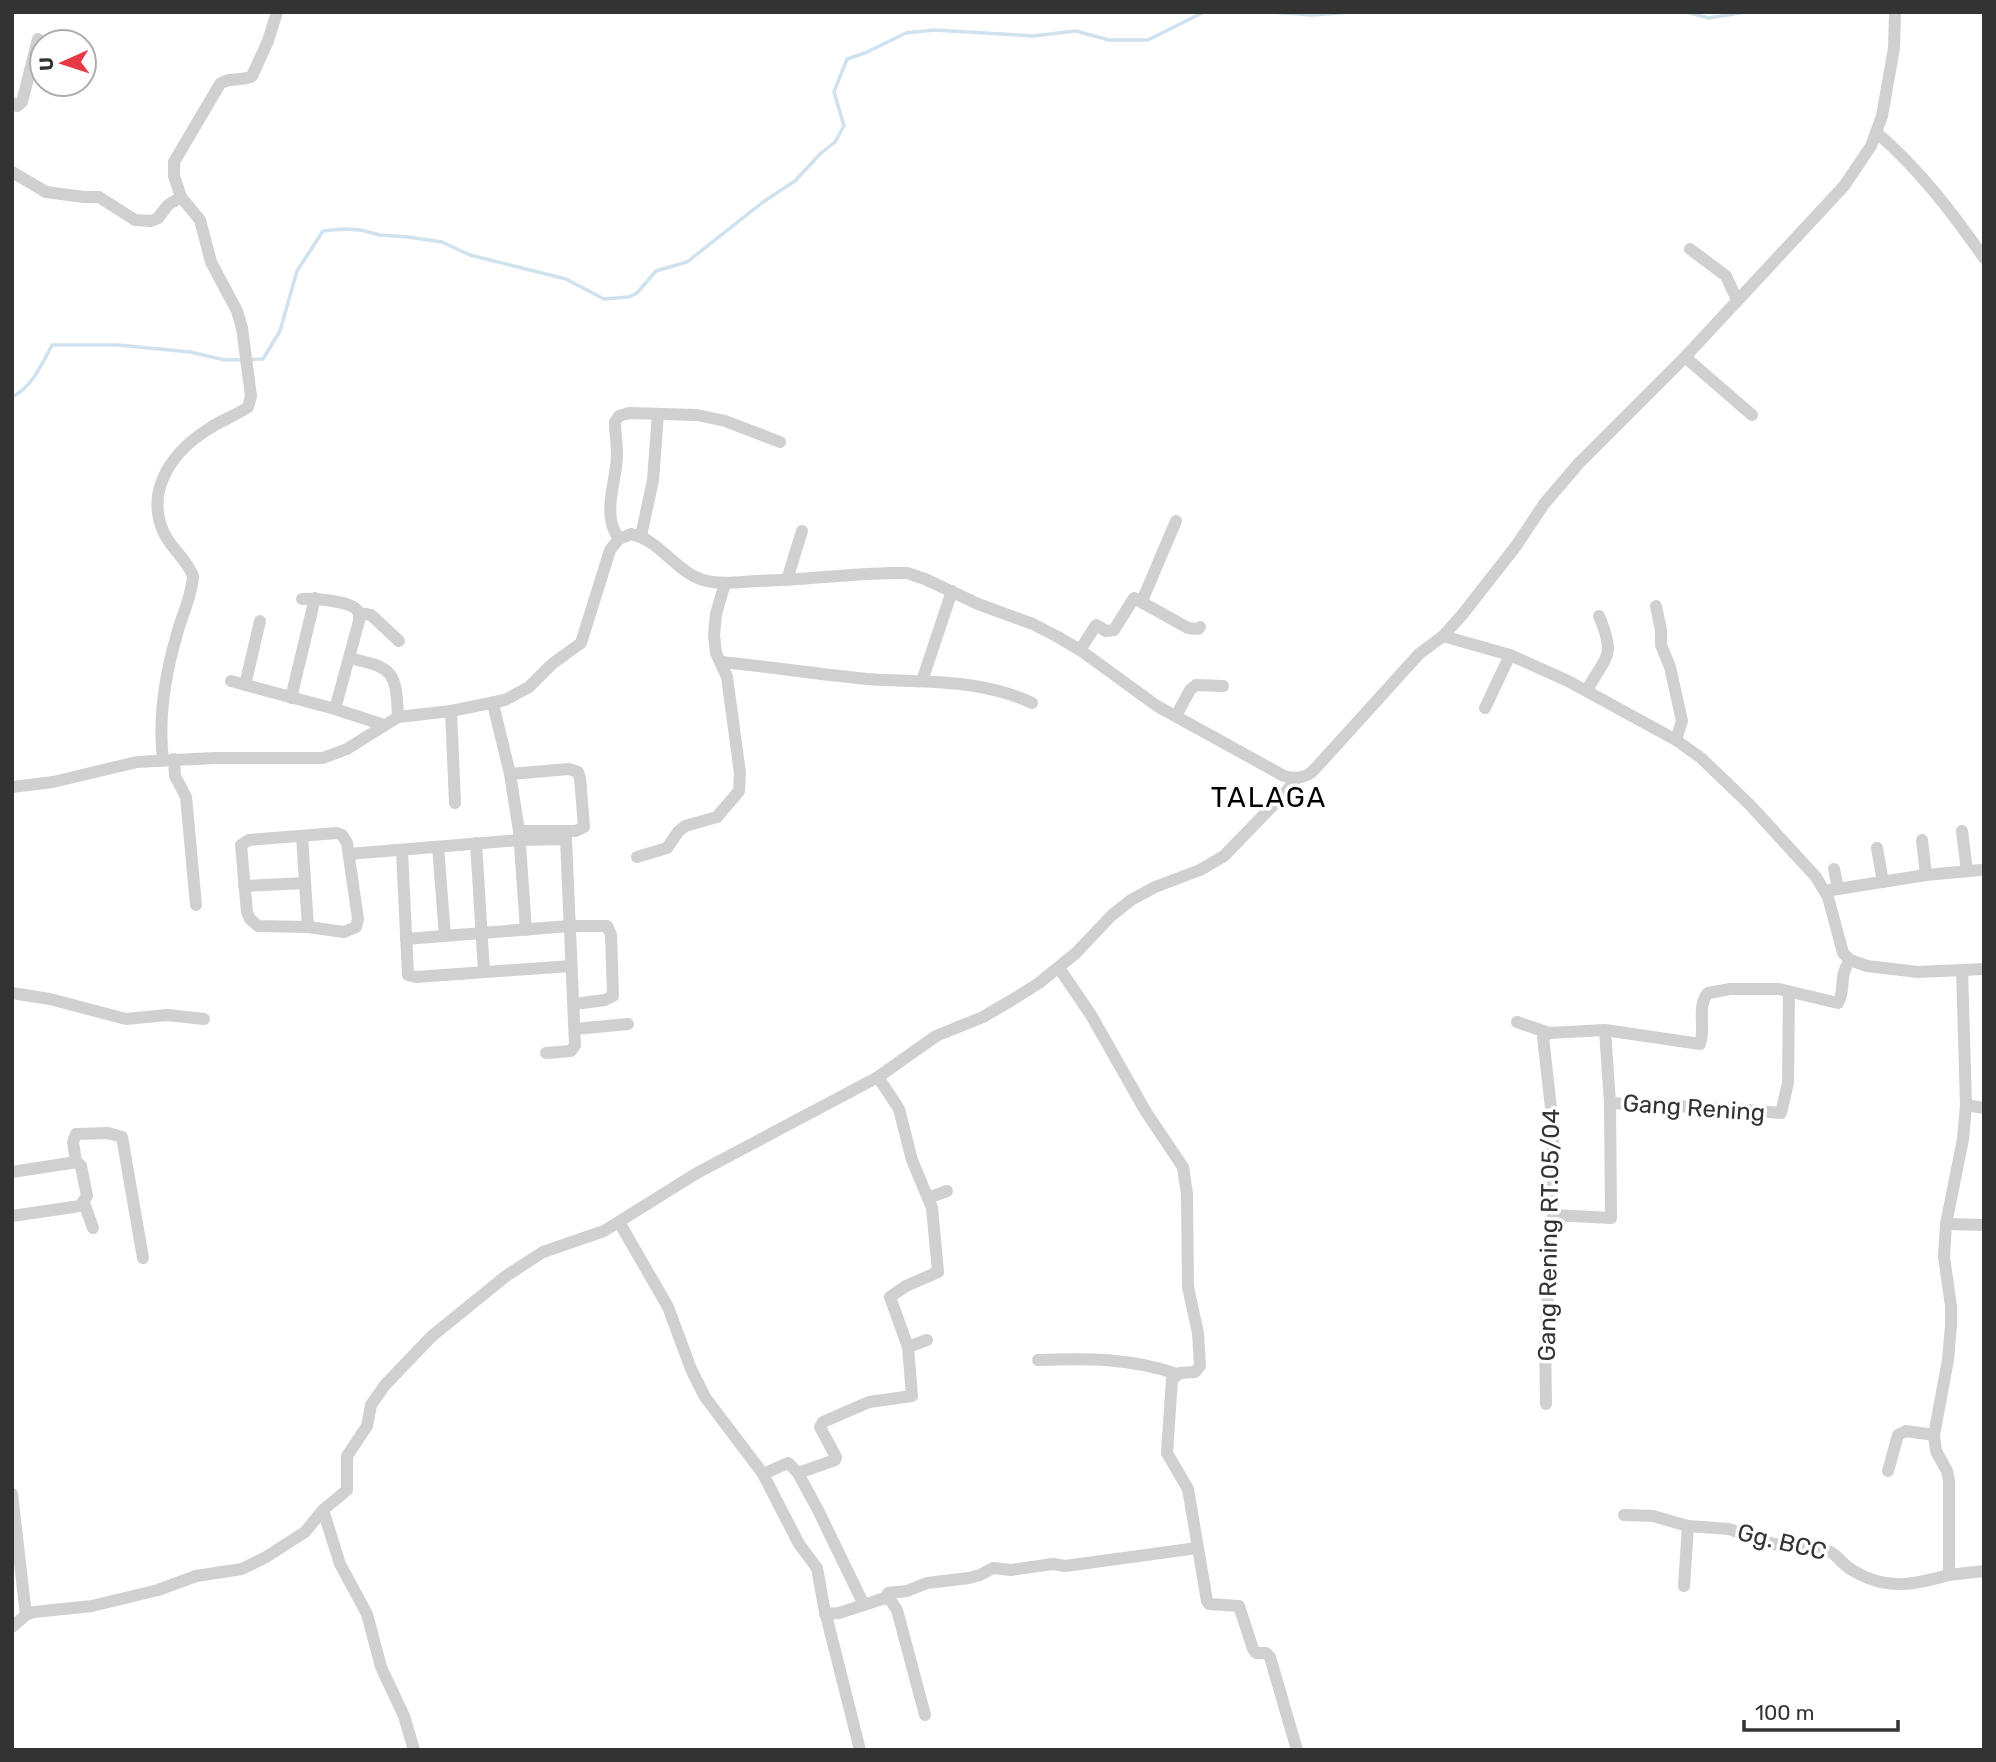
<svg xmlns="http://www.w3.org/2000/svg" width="1996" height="1762" font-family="Rubik,sans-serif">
<rect width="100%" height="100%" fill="#fff"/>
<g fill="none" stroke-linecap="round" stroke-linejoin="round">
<g stroke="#cfe2ee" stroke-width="3.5">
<polyline points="1270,12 1313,15 1352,12"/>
<polyline points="1686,12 1709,18 1746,12"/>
<path d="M12,397C32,387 42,364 52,345H118L190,352L225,360L263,359L280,331L297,271L323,231L343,229L361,230L380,235L408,237L442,242L470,255L566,279L604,299L629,297L637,293L656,271L687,262L763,202L795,181L820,154L835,142L844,126L834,92L847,59L865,53L906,33L934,30L1033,36L1076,31L1109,40H1148L1204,12"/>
</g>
<g stroke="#d0d0d0" stroke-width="12">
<polyline points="12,103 17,106 22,102 38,39"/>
<path d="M1876,132C1919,169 1952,212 1984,258"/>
<polyline points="12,172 46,192 84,197 99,197 135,220 151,221 158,218 168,205 181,197"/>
<polyline points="1690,249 1726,276 1737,300"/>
<polyline points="1685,357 1752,415"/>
<polyline points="641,536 653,480 658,414"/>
<path d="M619,539C601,515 616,483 617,456C617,444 615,433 615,422L619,416L629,413L697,415L725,421L780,442"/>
<polyline points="787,580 802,531"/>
<polyline points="1142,601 1176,521"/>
<polyline points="1656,606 1661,630 1661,645 1670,667 1682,721 1676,740"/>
<polyline points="359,613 371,615 399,641"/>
<polyline points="1443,636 1510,655 1568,681 1676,740 1701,758 1750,805 1816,877 1828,897 1843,953 1850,960 1867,966 1918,972 1984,969"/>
<polyline points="1080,650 1096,625 1106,631 1114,630 1134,598 1188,628 1198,629 1200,627"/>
<path d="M349,658C394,668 396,671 398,717"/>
<path d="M722,662C770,667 818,674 867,679C923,683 979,678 1032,703"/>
<path d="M231,681L335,709L359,621C359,616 360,614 357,610C350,601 313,598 302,599"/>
<polyline points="922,681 952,591"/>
<polyline points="245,685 260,621"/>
<path d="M1587,690C1607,654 1616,657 1599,616"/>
<polyline points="291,698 315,598"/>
<polyline points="493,704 510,774 519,831 526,930"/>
<polyline points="1485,708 1510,655"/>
<polyline points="335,709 384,725"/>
<polyline points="451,711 455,803"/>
<polyline points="1176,716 1190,690 1196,685 1223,686"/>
<polyline points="174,759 175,776 186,797 196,905"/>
<path d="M163,760C158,718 165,675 177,634C182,615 192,596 193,576C187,559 170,548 163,531C145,488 174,450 210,428C222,420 237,415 248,407L251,396L242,328L237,311L211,262L200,220L181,197L174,176V162L220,84C230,76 242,82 252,76L268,41L277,12"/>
<polyline points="510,774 569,769 578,772 580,778 584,827 576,831 519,831"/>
<path d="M12,787L53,782L137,762L214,758H323L347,749L398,717L451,711L505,700L529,687L552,664L581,643L610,550L619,539L631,534C660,540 675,571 703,580C720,585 739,582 757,581C802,580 847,574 892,573H907L925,579L978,604L1033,624L1058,637L1080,650L1157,706L1284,776C1295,779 1305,779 1314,770L1419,654L1443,636L1462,615L1516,546L1544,504L1579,463L1685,357L1844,186L1871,146L1882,116L1894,48L1895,12"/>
<polyline points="1962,831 1967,871"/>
<polygon points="337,833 342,835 347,843 358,919 356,927 344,932 308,927 258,926 250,919 247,912 241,845 249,840"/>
<polyline points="302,836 308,927"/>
<polyline points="1922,840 1926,875"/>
<polyline points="476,843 484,972"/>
<polyline points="438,847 445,936"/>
<polyline points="1877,848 1883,882"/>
<polyline points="402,851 408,975 416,977 571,966"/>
<polyline points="349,854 520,840 566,839 575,1045 571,1051 546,1053"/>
<polyline points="637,857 667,848 678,832 685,826 717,817 739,791 740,773 727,677 716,653 714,635 716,614 725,583"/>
<polyline points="1834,869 1838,889"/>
<polyline points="244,886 305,883"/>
<polyline points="1825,891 1926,875 1980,870"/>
<polyline points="406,939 569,926 607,926 611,935 613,996 605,1000 574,1004"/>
<polyline points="1059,968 1091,1015 1146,1112 1183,1167 1187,1194 1188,1287 1198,1333 1200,1366 1195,1372 1180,1373 1172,1379 1167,1453 1188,1489 1207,1601 1209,1604 1239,1606 1253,1649 1256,1653 1266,1653 1270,1657 1297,1750"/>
<polyline points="1962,970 1966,1105 1963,1139 1946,1224 1944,1257 1951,1306 1951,1325 1948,1360 1934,1435 1936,1451 1947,1471 1949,1480 1949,1575 1984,1571"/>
<polyline points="12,993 50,999 126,1019 167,1015 204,1019"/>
<polyline points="1517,1022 1549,1033"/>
<polyline points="575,1029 628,1024"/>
<polyline points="878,1077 899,1109 912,1160 932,1208 938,1272 906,1286 890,1297 908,1347"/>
<polyline points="1610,1103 1736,1109 1781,1113 1788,1083 1789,992"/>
<polyline points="1966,1105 1984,1108"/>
<polyline points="76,1162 73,1142 76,1134 108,1133 122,1137 143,1258"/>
<polyline points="12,1172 77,1162 81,1166 87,1196 80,1206 12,1216"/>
<polyline points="928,1198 947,1191"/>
<polyline points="84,1203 93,1228"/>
<polyline points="1553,1215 1611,1218 1610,1103 1605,1030"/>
<polyline points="619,1222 668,1307 691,1369 705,1397 763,1474 799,1544 817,1568 824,1607 860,1750"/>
<polyline points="1946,1224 1984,1225"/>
<path d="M1038,1360C1086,1358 1131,1358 1177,1374"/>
<path d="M1546,1404L1545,1340L1553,1215V1126L1543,1037L1549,1033L1605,1030L1700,1044C1706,1028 1696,1007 1708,993L1730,989H1779L1838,1003C1846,990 1838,977 1850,960"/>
<polyline points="1888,1471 1898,1435 1906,1431 1934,1435"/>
<polyline points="798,1473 835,1460 836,1457 820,1427 823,1422 869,1402 912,1396 908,1347 927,1340"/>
<polyline points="763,1474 788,1463 798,1473 818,1510 864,1605"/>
<polyline points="12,1494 26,1615"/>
<polyline points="323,1510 340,1564 367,1614 381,1667 404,1716 414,1750"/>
<path d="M1624,1515L1653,1516L1688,1526L1729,1529L1773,1544L1826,1550C1838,1554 1841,1564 1852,1570C1886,1591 1913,1585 1949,1575"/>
<polyline points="1684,1586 1688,1526"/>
<polyline points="885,1598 891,1601 897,1610 925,1715"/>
<polyline points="825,1614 839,1613 885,1598 888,1593 907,1591 927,1583 969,1578 980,1575 993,1568 1011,1570 1053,1564 1065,1566 1197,1548"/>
<polyline points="12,1627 26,1615 34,1612 92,1606 158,1590 196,1576 242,1569 266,1557 305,1532 323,1510 347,1490 347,1456 367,1426 371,1405 385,1385 432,1336 506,1276 543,1252 604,1231 697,1173 878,1077 936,1036 983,1017 1012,1000 1039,983 1076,953 1111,916 1131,900 1155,887 1200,870 1224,856 1287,791 1296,778"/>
</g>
</g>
<g text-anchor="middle" stroke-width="7" stroke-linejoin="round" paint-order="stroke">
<g font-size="24" fill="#333" stroke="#fff">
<text transform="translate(1694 1108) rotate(4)" y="8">Gang Rening</text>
<text transform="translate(1549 1235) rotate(-89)" y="8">Gang Rening RT.05/04</text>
<text transform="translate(1782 1542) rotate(13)" y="8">Gg. BCC</text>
</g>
<g font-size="28" letter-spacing="2" fill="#000" stroke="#fff">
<text x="1269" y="807">TALAGA</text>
</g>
</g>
<rect width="1996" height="1762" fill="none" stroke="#333333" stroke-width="28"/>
<g transform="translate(63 63) rotate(267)"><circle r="33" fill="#ffffff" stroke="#adadad" stroke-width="2"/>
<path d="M0-5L12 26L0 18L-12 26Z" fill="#e63946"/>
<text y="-10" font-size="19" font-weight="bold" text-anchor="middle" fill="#333333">U</text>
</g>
<path d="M1744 1720v10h154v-10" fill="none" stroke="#333333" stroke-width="3.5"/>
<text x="1755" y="1720" font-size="21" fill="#333333" stroke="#ffffff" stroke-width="5" paint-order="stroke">100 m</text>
</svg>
